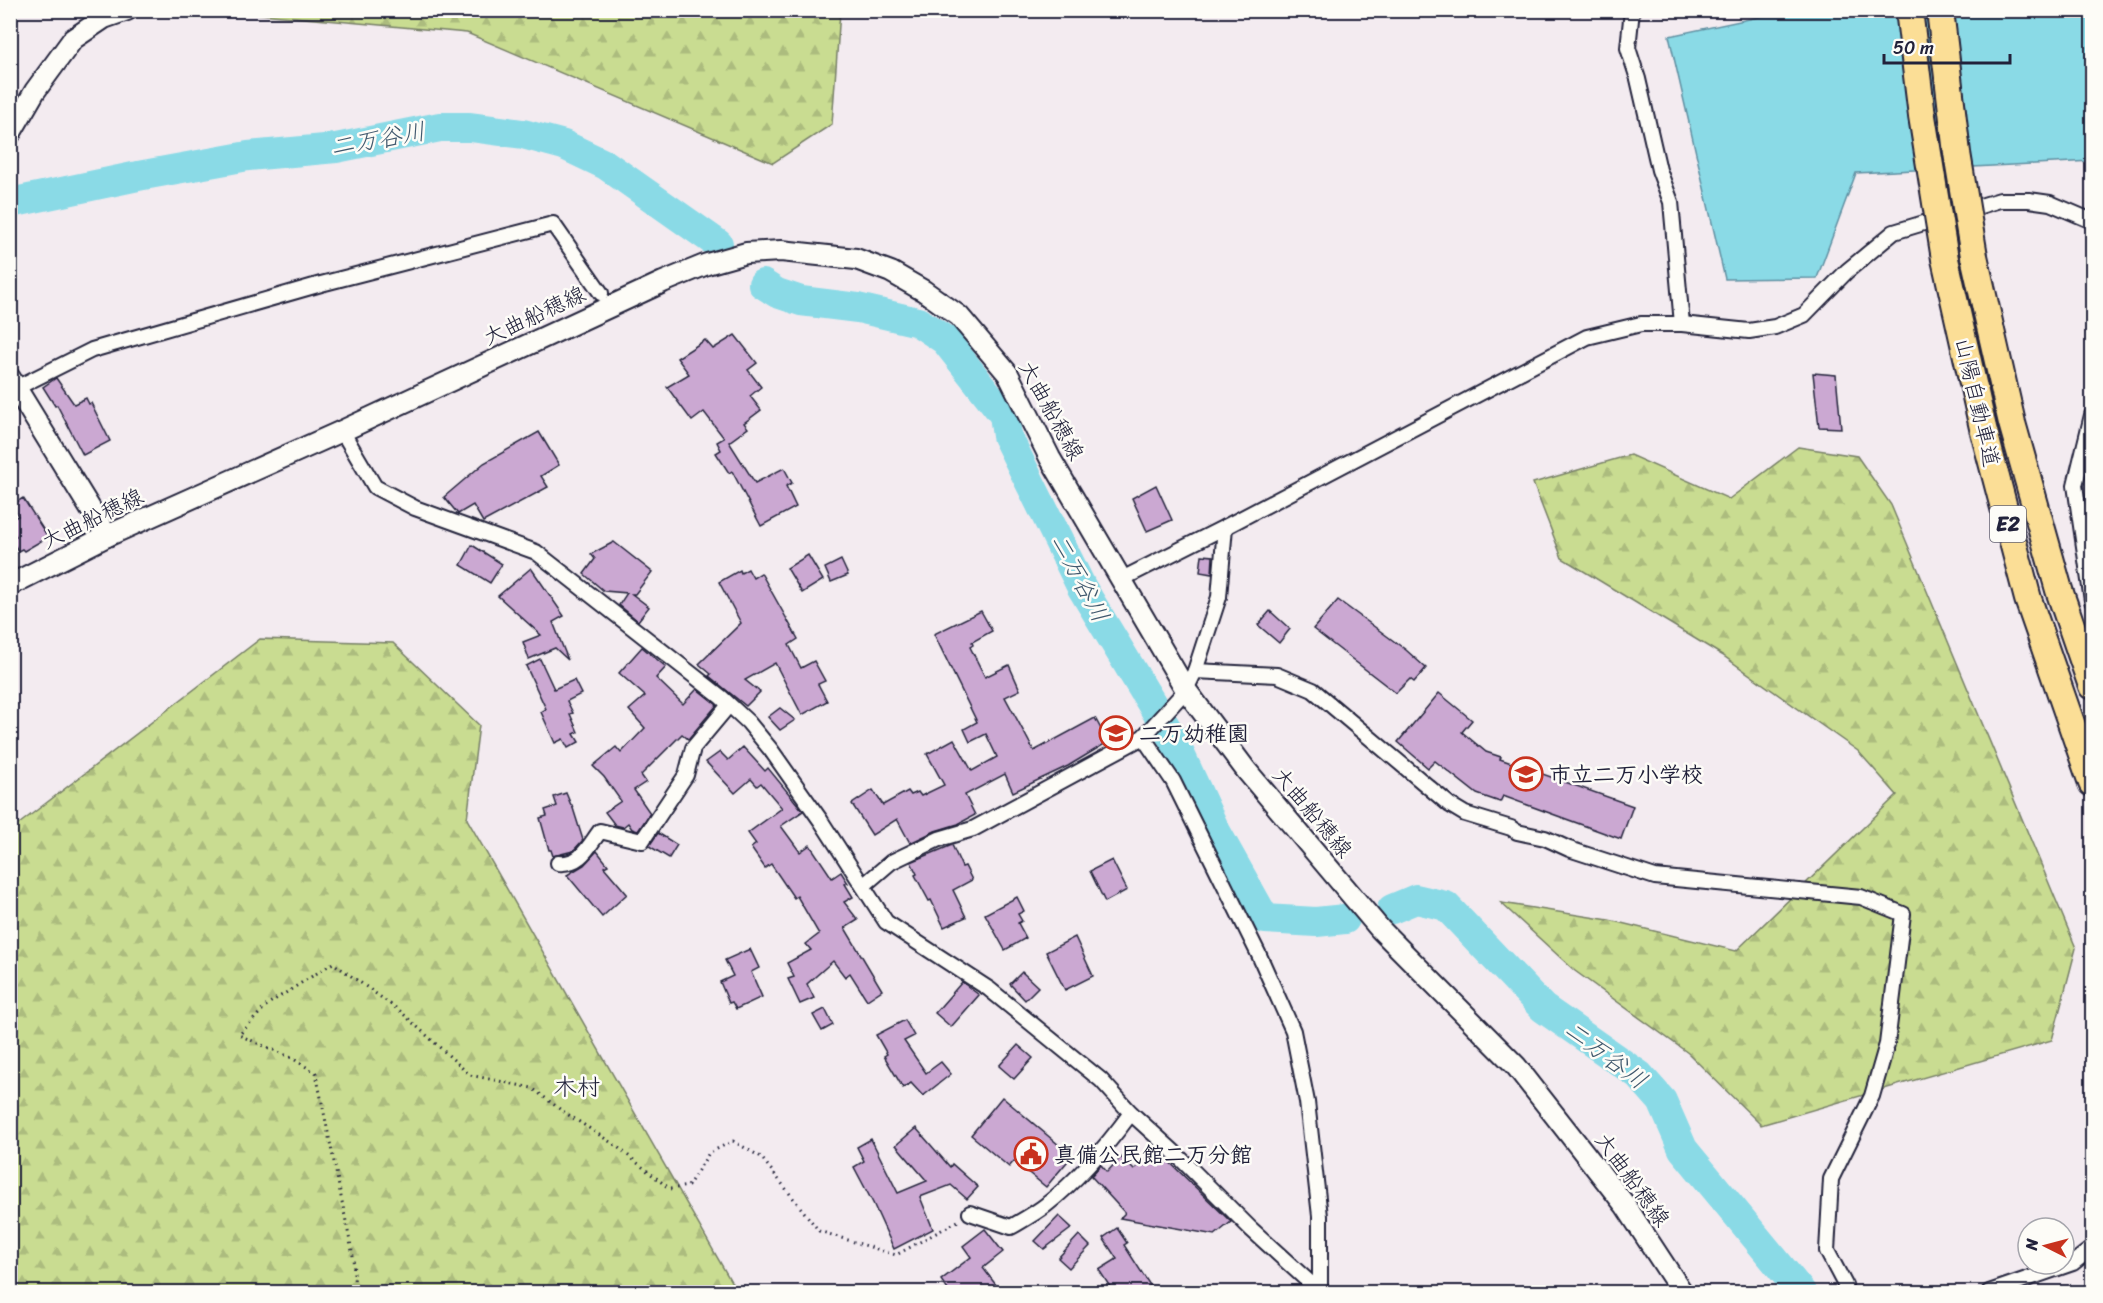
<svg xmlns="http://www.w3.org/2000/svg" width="2103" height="1303" font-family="Sriracha,'Klee One',sans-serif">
<defs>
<pattern id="forest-firs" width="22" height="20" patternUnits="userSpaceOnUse" patternTransform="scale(1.5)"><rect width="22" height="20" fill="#c9dc91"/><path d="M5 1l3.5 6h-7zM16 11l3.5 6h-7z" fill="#acbc7e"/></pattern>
</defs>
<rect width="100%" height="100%" fill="#f3ebf0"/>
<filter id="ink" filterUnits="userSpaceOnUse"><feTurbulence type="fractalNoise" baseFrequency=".0167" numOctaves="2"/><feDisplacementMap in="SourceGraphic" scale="12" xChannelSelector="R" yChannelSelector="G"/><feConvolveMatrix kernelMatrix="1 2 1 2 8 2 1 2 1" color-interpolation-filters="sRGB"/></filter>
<g filter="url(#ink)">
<g fill="url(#forest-firs)" stroke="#767f66" stroke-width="1.5">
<polygon points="228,11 840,11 832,124 773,163 467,33"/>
<polygon points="1798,447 1857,456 1891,505 2076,948 2052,1040 1761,1125 1688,1053 1575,971 1501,903 1609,920 1736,951 1897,795 1858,751 1722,655 1562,558 1533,483 1630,455 1729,499"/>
<polygon points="260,639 393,643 479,725 467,819 737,1292 11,1292 11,830"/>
</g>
<polygon fill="#8adae6" stroke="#6090a2" stroke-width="1.5" points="1787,11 2092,11 2092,161 1856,173 1817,278 1725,279 1669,36"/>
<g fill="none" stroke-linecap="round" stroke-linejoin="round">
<g stroke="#8adae6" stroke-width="30">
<polyline points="10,203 138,176 248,156 336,148 440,127 470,127 523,134 564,145 606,165 718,244"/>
<polyline points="763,284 777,293 801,301 858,308 918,322 945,340 1004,415 1007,436 1082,588 1173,739 1214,828 1265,919 1316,922 1345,919"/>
<polyline points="1392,909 1416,899 1446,906 1543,1008 1639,1075 1662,1101 1683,1149 1801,1292"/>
</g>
</g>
<g fill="#cba8d2" stroke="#22223b" stroke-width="1.5">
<polygon points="735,335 757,363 748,370 761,387 750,396 761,410 744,423 748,428 729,442 755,483 784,468 792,483 786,486 796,507 761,526 732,471 729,473 716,453 721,450 717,442 724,438 704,412 692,421 667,387 689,374 677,358 705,340 713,349"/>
<polygon points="1813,373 1836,375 1841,428 1819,427"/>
<polygon points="56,378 74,404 86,398 89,404 91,403 110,441 83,455 57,405 55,406 43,387"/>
<polygon points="539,432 559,465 541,476 548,487 483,522 473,505 458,514 444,497 484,463"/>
<polygon points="1156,485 1172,520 1147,531 1132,498"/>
<polygon points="23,498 48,537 24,551 22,549 18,551 11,539 16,536 10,527 10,520 18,516 12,505"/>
<polygon points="614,542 652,572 635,594 632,594 649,607 638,621 619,605 627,593 604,591 584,574 595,559 591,554"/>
<polygon points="472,545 502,564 490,583 461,565"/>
<polygon points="808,555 823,580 802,593 787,568"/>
<polygon points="1202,555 1213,556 1212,574 1200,572"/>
<polygon points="841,560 848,575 831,582 825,568"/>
<polygon points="531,568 564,616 553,622 568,660 555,648 529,659 523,642 541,635 498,596"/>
<polygon points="748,569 753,578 761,573 798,639 789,645 801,668 814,661 825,681 818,684 827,701 802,715 775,663 745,680 760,692 746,706 709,676 711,674 699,664 741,623 719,582 740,570 741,573"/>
<polygon points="1338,600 1406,650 1426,668 1414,682 1410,679 1396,693 1313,629"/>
<polygon points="981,611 992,631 972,642 973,645 970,647 985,677 1009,665 1020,690 1005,697 1034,751 1095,718 1108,742 1068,766 1013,792 1005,774 965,795 975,815 958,824 935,831 910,843 897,819 872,835 852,804 873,790 883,805 908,791 911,795 918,792 921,796 944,785 927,754 954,739 972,771 997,757 986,734 970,742 964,729 977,722 934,634"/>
<polygon points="1270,611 1290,629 1279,643 1258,625"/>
<polygon points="642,647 666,667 656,678 683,704 697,689 717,705 689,738 688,739 682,734 641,775 646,782 634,790 650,813 638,831 632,829 628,823 623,827 615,825 605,812 621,801 604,777 593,766 616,747 621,753 645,728 629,710 645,696 619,673"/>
<polygon points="540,659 554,689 574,680 581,694 567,701 573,713 570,714 578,732 574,734 579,742 568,748 563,739 555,743 541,712 546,709 526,666"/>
<polygon points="1439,693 1472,720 1462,732 1486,752 1501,757 1500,759 1633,806 1621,839 1503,796 1500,802 1477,794 1435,761 1428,768 1398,742"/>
<polygon points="780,708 795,720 780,730 768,717"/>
<polygon points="743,747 765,771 768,768 803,811 781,826 800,852 810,845 832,878 841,872 848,883 845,884 853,897 844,902 858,920 845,928 882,990 867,1000 850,973 845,977 833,961 807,984 814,998 800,1004 788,979 794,977 787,963 811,950 806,944 819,934 797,896 794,898 771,864 765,868 751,848 756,844 748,833 782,808 761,783 757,786 751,779 735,793 706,762 720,752 728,760"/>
<polygon points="566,793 571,805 572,805 583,840 573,851 553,856 551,850 549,850 540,818 547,816 545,810 557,806 554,797"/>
<polygon points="658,833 677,845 669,858 649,846"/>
<polygon points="952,845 962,867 965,866 972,880 953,890 966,917 944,927 931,900 929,901 915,875 917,874 911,862"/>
<polygon points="597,851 608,865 604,867 627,894 602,917 567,875 584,865"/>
<polygon points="1112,860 1127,890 1105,902 1090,871"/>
<polygon points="1017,897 1024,911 1018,914 1022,921 1018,923 1026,938 1005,950 985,914"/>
<polygon points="1075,937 1093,976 1065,990 1046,952"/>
<polygon points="750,949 759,968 751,972 762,997 736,1009 732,1002 729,1003 720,982 733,976 725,960"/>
<polygon points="1022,972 1038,987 1025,1000 1010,984"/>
<polygon points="962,982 979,995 951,1027 935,1013"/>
<polygon points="825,1009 833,1025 822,1031 813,1015"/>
<polygon points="905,1020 914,1036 904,1041 926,1073 941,1062 951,1074 923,1096 911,1083 903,1088 884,1056 887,1054 876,1035"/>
<polygon points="1018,1045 1033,1058 1014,1079 999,1066"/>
<polygon points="1002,1097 1072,1156 1046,1187 1014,1161 1009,1167 971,1135"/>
<polygon points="916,1128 950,1167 952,1164 978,1187 967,1199 951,1185 920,1197 933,1229 894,1249 873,1203 854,1167 864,1161 857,1147 871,1139 898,1193 927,1181 896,1145"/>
<polygon points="1155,1148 1231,1222 1215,1235 1120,1218 1125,1213 1091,1176 1101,1165 1107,1172 1121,1157 1134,1170"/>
<polygon points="1059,1216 1072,1228 1044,1249 1035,1241"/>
<polygon points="1117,1228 1127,1243 1124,1245 1155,1293 1114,1293 1099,1270 1117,1259 1103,1238"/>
<polygon points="985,1229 1003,1252 983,1268 996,1285 987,1293 950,1293 941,1280 971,1257 963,1246"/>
<polygon points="1079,1235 1090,1246 1069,1268 1058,1258"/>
</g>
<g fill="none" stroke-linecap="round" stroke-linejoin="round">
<g stroke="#22223b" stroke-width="18">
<g id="minor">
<polyline points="1632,10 1628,48 1638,79 1659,170 1671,202 1682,324"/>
<polyline points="16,388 92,350 321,284 553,224 601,293"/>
<polyline points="2092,415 2075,485 2092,601"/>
<polyline points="342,431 375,487 415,508 536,552 721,697 748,722 771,750 821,821 886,922 989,989 1101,1080 1131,1113 1175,1153 1251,1229 1320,1292"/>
<polyline points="1122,579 1225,527 1587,337 1641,324 1682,324 1749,331 1775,327 1804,315 1847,271 1894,232 2000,200 2029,200 2050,203 2092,221"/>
<polyline points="1195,671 1277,675 1313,690 1450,805 1465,814 1511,828 1517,832 1545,838 1569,849 1655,877 1861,897 1903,914 1887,1044 1872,1096 1831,1179 1827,1251 1845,1285 1844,1292"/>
<polyline points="1143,737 1173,781 1259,955 1293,1031 1307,1102 1320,1216 1320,1292"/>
<path d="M558,863C581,865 588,847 600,831L642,841L686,775L693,748L729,705"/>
<polyline points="863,886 891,862 939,839 973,829 1143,737 1186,690 1195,671 1219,597 1225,527"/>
<path d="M970,1213L1011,1227C1023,1220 1036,1213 1046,1205C1079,1179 1106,1147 1131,1113"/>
<polyline points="1989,1292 2073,1263 2092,1248"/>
</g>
</g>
<g stroke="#22223b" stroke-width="24">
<g id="secondary">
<polyline points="10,134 35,91 73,39 104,18 127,10"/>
<polyline points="10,378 107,536"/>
<polyline points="10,585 107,536 342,431 663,282 707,264 746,253 781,251 856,259 891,272 924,291 959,316 1008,374 1050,458 1186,690 1246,770 1380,929 1516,1066 1625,1205 1682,1292"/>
</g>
</g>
<g stroke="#22223b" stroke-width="30">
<g id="motorway">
<polyline points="1974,256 2012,423 2059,590 2092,686"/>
<polyline points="1945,259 1983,428 2028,599 2092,783"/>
</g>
</g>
<polyline stroke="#22223b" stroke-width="3" stroke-dasharray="1.5 4.5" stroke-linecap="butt" points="355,1292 353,1256 316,1073 292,1058 239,1035 268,1004 333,963 400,1011 470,1075 532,1088 561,1110 615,1145 670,1189 688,1186 709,1153 733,1141 761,1157 819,1231 896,1255 958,1221"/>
<use href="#minor" stroke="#fdfcf7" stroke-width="14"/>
<use href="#secondary" stroke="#fdfcf7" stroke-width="20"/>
<use href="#motorway" stroke="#fbde96" stroke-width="26"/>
<g stroke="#22223b" stroke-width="30" stroke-linecap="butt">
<g id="motorway-bridge">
<polyline points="1909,10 1922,116 1945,259"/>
<polyline points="1940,10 1957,153 1974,256"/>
</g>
</g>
<use href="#motorway-bridge" stroke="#fbde96" stroke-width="26"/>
</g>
</g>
<defs>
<g id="school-ring" transform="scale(1.725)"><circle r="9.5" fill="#fdfcf7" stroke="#c8321e" stroke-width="1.5"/><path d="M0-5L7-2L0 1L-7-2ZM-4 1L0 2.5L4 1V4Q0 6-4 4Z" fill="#c8321e"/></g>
<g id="civic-ring" transform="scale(1.725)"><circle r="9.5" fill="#fdfcf7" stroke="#c8321e" stroke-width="1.5"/><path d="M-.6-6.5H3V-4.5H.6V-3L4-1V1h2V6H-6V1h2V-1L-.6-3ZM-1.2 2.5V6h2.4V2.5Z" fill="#c8321e"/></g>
</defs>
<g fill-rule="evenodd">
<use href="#school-ring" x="1116" y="733"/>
<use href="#school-ring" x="1526" y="774"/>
<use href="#civic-ring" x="1031" y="1154"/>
</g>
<g text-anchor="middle" stroke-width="5" stroke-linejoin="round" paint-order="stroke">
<rect fill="#fdfcf7" stroke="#646373" stroke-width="1.5" x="1990" y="506" width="36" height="36" rx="4.5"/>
<g font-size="21" font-weight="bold" fill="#22223b">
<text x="2008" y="531">E2</text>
</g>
<g font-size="22" fill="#22223b" stroke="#fdfcf7">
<text transform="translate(534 315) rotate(-25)" y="8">大曲船穂線</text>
<text transform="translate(1978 402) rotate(77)" y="8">山陽自動車道</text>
<text transform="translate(1052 410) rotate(61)" y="8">大曲船穂線</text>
<text transform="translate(92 518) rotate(-26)" y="8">大曲船穂線</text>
<text transform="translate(1313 812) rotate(50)" y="8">大曲船穂線</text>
<text transform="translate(1633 1179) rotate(54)" y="8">大曲船穂線</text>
</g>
<g font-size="22" font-weight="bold" fill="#22223b" stroke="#fdfcf7" text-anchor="start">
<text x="1139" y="741">二万幼稚園</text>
<text x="1549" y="782">市立二万小学校</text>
<text x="1054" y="1162">真備公民館二万分館</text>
</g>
<g font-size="24" font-style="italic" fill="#41596e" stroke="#fdfcf7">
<text transform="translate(378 139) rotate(-10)" y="8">二万谷川</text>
<text transform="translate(1080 578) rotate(62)" y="8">二万谷川</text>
<text transform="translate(1606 1055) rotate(37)" y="8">二万谷川</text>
</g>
<g font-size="24" fill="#22223b" stroke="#fdfcf7">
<text x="577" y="1095">木村</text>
</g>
</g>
<rect width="2103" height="1303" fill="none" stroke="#fdfcf7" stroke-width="36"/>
<rect x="18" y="18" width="2067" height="1267" fill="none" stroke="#22223b" stroke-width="2" filter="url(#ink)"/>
<g transform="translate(2046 1246) rotate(276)"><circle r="28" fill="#fdfcf7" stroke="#a5a5ac" stroke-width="1.5"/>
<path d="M0-4.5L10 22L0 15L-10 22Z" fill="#c8321e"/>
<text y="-9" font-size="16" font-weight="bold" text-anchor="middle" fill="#22223b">N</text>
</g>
<path d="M1884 54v9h126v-9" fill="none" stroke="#22223b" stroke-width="3"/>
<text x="1893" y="54" font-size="18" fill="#22223b" stroke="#fdfcf7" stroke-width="4.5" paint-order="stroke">50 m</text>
</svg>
